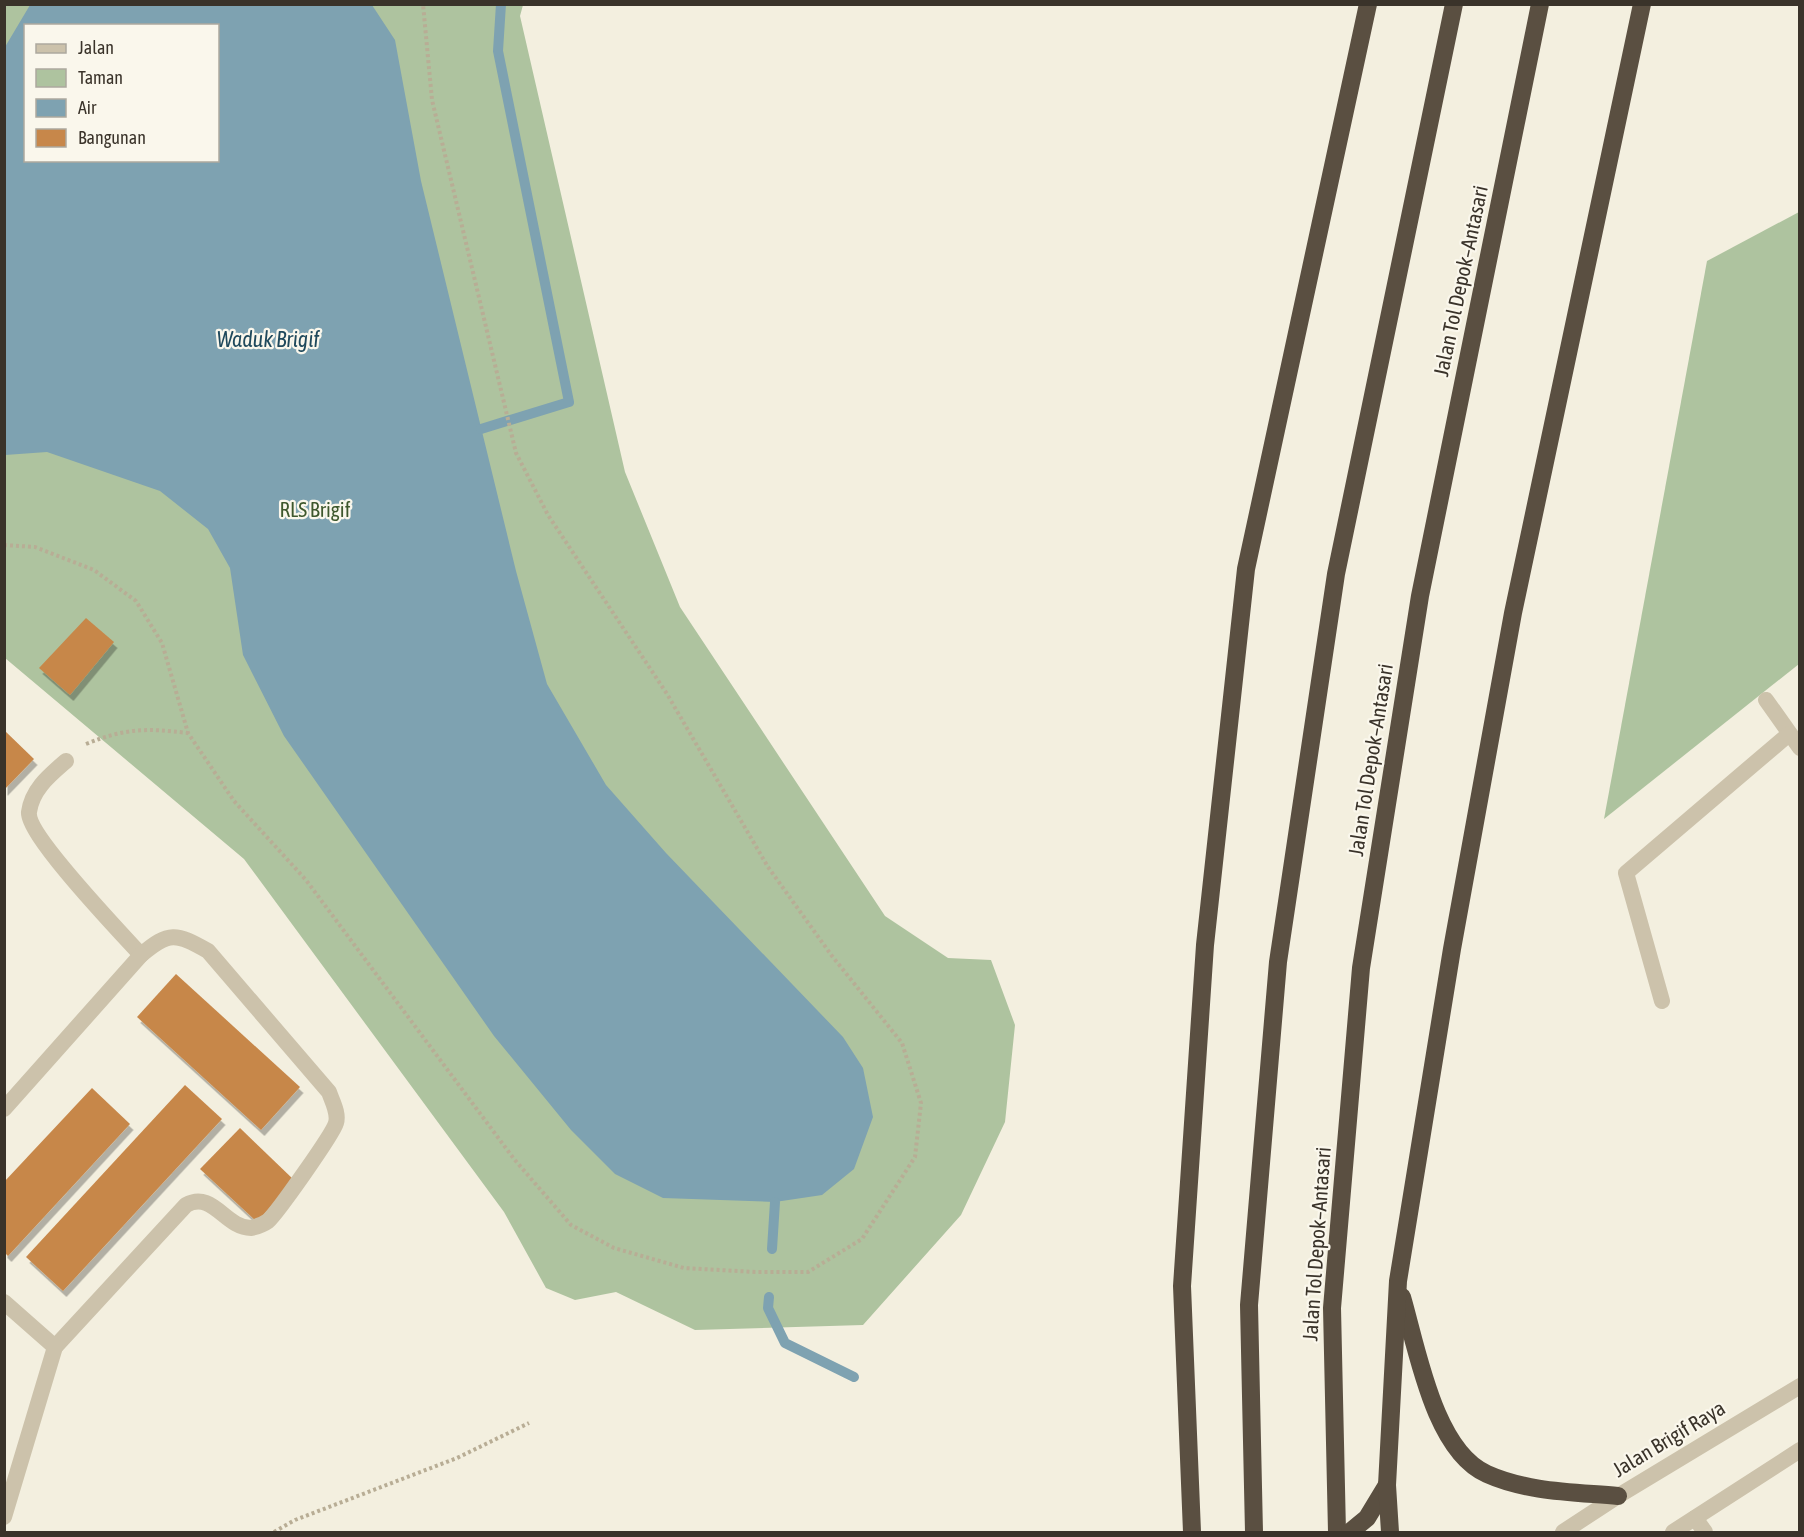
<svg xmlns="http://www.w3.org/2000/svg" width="1804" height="1537" font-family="'Asap Condensed',sans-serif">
<defs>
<filter id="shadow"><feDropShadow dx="3.5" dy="6" stdDeviation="0" flood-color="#0004"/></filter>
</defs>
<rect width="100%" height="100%" fill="#f3efdf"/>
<g fill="#aec39f" fill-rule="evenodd">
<path d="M4,5H523L520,16L625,472L680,607L885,916L948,958L991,960L1015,1025L1005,1122L961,1215L863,1325L695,1330L616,1292L575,1300L546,1288L504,1212L244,859L5,658ZM26,26H218V160H26Z"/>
<polygon points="1799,212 1799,664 1604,819 1707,261"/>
</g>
<path fill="#7ea2b1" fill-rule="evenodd" d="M30,5H372L395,40L421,181L516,571L547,684L606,785L666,853L843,1037L863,1068L873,1117L854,1169L822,1195L775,1202L663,1198L615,1174L571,1130L494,1036L284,736L243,655L230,568L208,529L160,491L47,452L5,455V47ZM26,26H218V160H26Z"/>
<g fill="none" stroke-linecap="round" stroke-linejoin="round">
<g stroke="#7ea2b1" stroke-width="10">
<polyline points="481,429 569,402 498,51 501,4"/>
<polyline points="772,1249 775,1202"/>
<polyline points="769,1297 768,1308 785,1343 854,1377"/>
</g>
</g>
<g fill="#c7874a" filter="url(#shadow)">
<polygon points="86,618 114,642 70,695 39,668"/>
<polygon points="4,730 34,759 4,790"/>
<polygon points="176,974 300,1087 261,1130 137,1017"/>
<polygon points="185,1085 222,1119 63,1291 26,1257"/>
<polygon points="92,1088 130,1124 8,1256 4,1252 4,1182"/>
<polygon points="240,1128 294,1180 257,1222 200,1169"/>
</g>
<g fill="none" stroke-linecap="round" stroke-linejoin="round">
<g stroke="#b8ad95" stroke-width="4" stroke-dasharray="3 3" stroke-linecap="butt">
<polyline points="4,545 35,547 94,570 136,601 162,643 188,733 234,801 306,880 514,1159 571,1225 614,1248 684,1268 755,1272 808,1272 862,1239 915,1157 921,1103 902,1043 832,956 768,867 667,694 548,515 516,453 432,100 423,4"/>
<path d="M86,744C126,728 146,728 188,733"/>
<polyline points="274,1532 295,1520 457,1458 529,1423"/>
</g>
<g stroke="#ccc2ab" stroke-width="16">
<polyline points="1766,700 1800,748"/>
<path d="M66,761C50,775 32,789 29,812C26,834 122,934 141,955"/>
<polyline points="1662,1001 1626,873 1789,734"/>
<path d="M4,1109L141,955C169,931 176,933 208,951L329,1092C332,1101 339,1113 336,1123C333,1134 277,1213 268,1221C264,1224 255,1227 251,1228C225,1228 213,1190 186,1205L55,1347"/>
<polyline points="4,1302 55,1347 4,1517"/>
<polyline points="1695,1518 1705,1532"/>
</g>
<g stroke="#ccc2ab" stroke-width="16">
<polyline points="1563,1532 1618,1496 1800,1386"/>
<polyline points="1673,1532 1800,1450"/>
</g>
<g stroke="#5a4f41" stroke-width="18">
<path d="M1402,1297C1417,1348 1434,1451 1487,1474C1527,1492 1574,1492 1618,1496"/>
<polyline points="1192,1532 1182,1286 1205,945 1246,569 1368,4"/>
<polyline points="1254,1532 1249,1305 1278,962 1336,574 1454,4"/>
<polyline points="1337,1532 1332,1308 1361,968 1420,596 1540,4"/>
<polyline points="1350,1532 1367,1518 1387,1485"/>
<polyline points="1390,1532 1387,1485 1398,1281 1452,949 1513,613 1642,4"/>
</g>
</g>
<g text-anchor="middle" stroke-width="4.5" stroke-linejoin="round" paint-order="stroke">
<g font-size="21" fill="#3a332a" stroke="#faf7ec">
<text transform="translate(1461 281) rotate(-78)" y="7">Jalan Tol Depok–Antasari</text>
<text transform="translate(1371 760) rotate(-81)" y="7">Jalan Tol Depok–Antasari</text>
<text transform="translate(1317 1244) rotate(-86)" y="7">Jalan Tol Depok–Antasari</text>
<text transform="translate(1669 1439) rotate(-31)" y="7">Jalan Brigif Raya</text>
</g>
<g font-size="21" fill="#3e582d" stroke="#faf7ec">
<text x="315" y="517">RLS Brigif</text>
</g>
<g font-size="22" font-style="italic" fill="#1f495c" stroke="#faf7ec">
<text x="268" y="347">Waduk Brigif</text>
</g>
</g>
<rect width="1804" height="1537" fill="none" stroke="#3a332a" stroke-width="12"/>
<rect x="24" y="24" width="195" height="138" fill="#faf7ec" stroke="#ada99e" stroke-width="1.5"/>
<rect x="36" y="44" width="30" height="9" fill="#ccc2ab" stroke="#ada99e" stroke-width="1.5"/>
<text x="78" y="54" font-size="18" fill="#3a332a">Jalan</text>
<rect x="36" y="69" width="30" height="18" fill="#aec39f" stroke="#ada99e" stroke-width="1.5"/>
<text x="78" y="84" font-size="18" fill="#3a332a">Taman</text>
<rect x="36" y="99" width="30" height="18" fill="#7ea2b1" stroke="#ada99e" stroke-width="1.5"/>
<text x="78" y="114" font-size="18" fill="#3a332a">Air</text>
<rect x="36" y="129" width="30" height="18" fill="#c7874a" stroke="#ada99e" stroke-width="1.5"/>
<text x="78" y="144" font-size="18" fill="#3a332a">Bangunan</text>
</svg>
